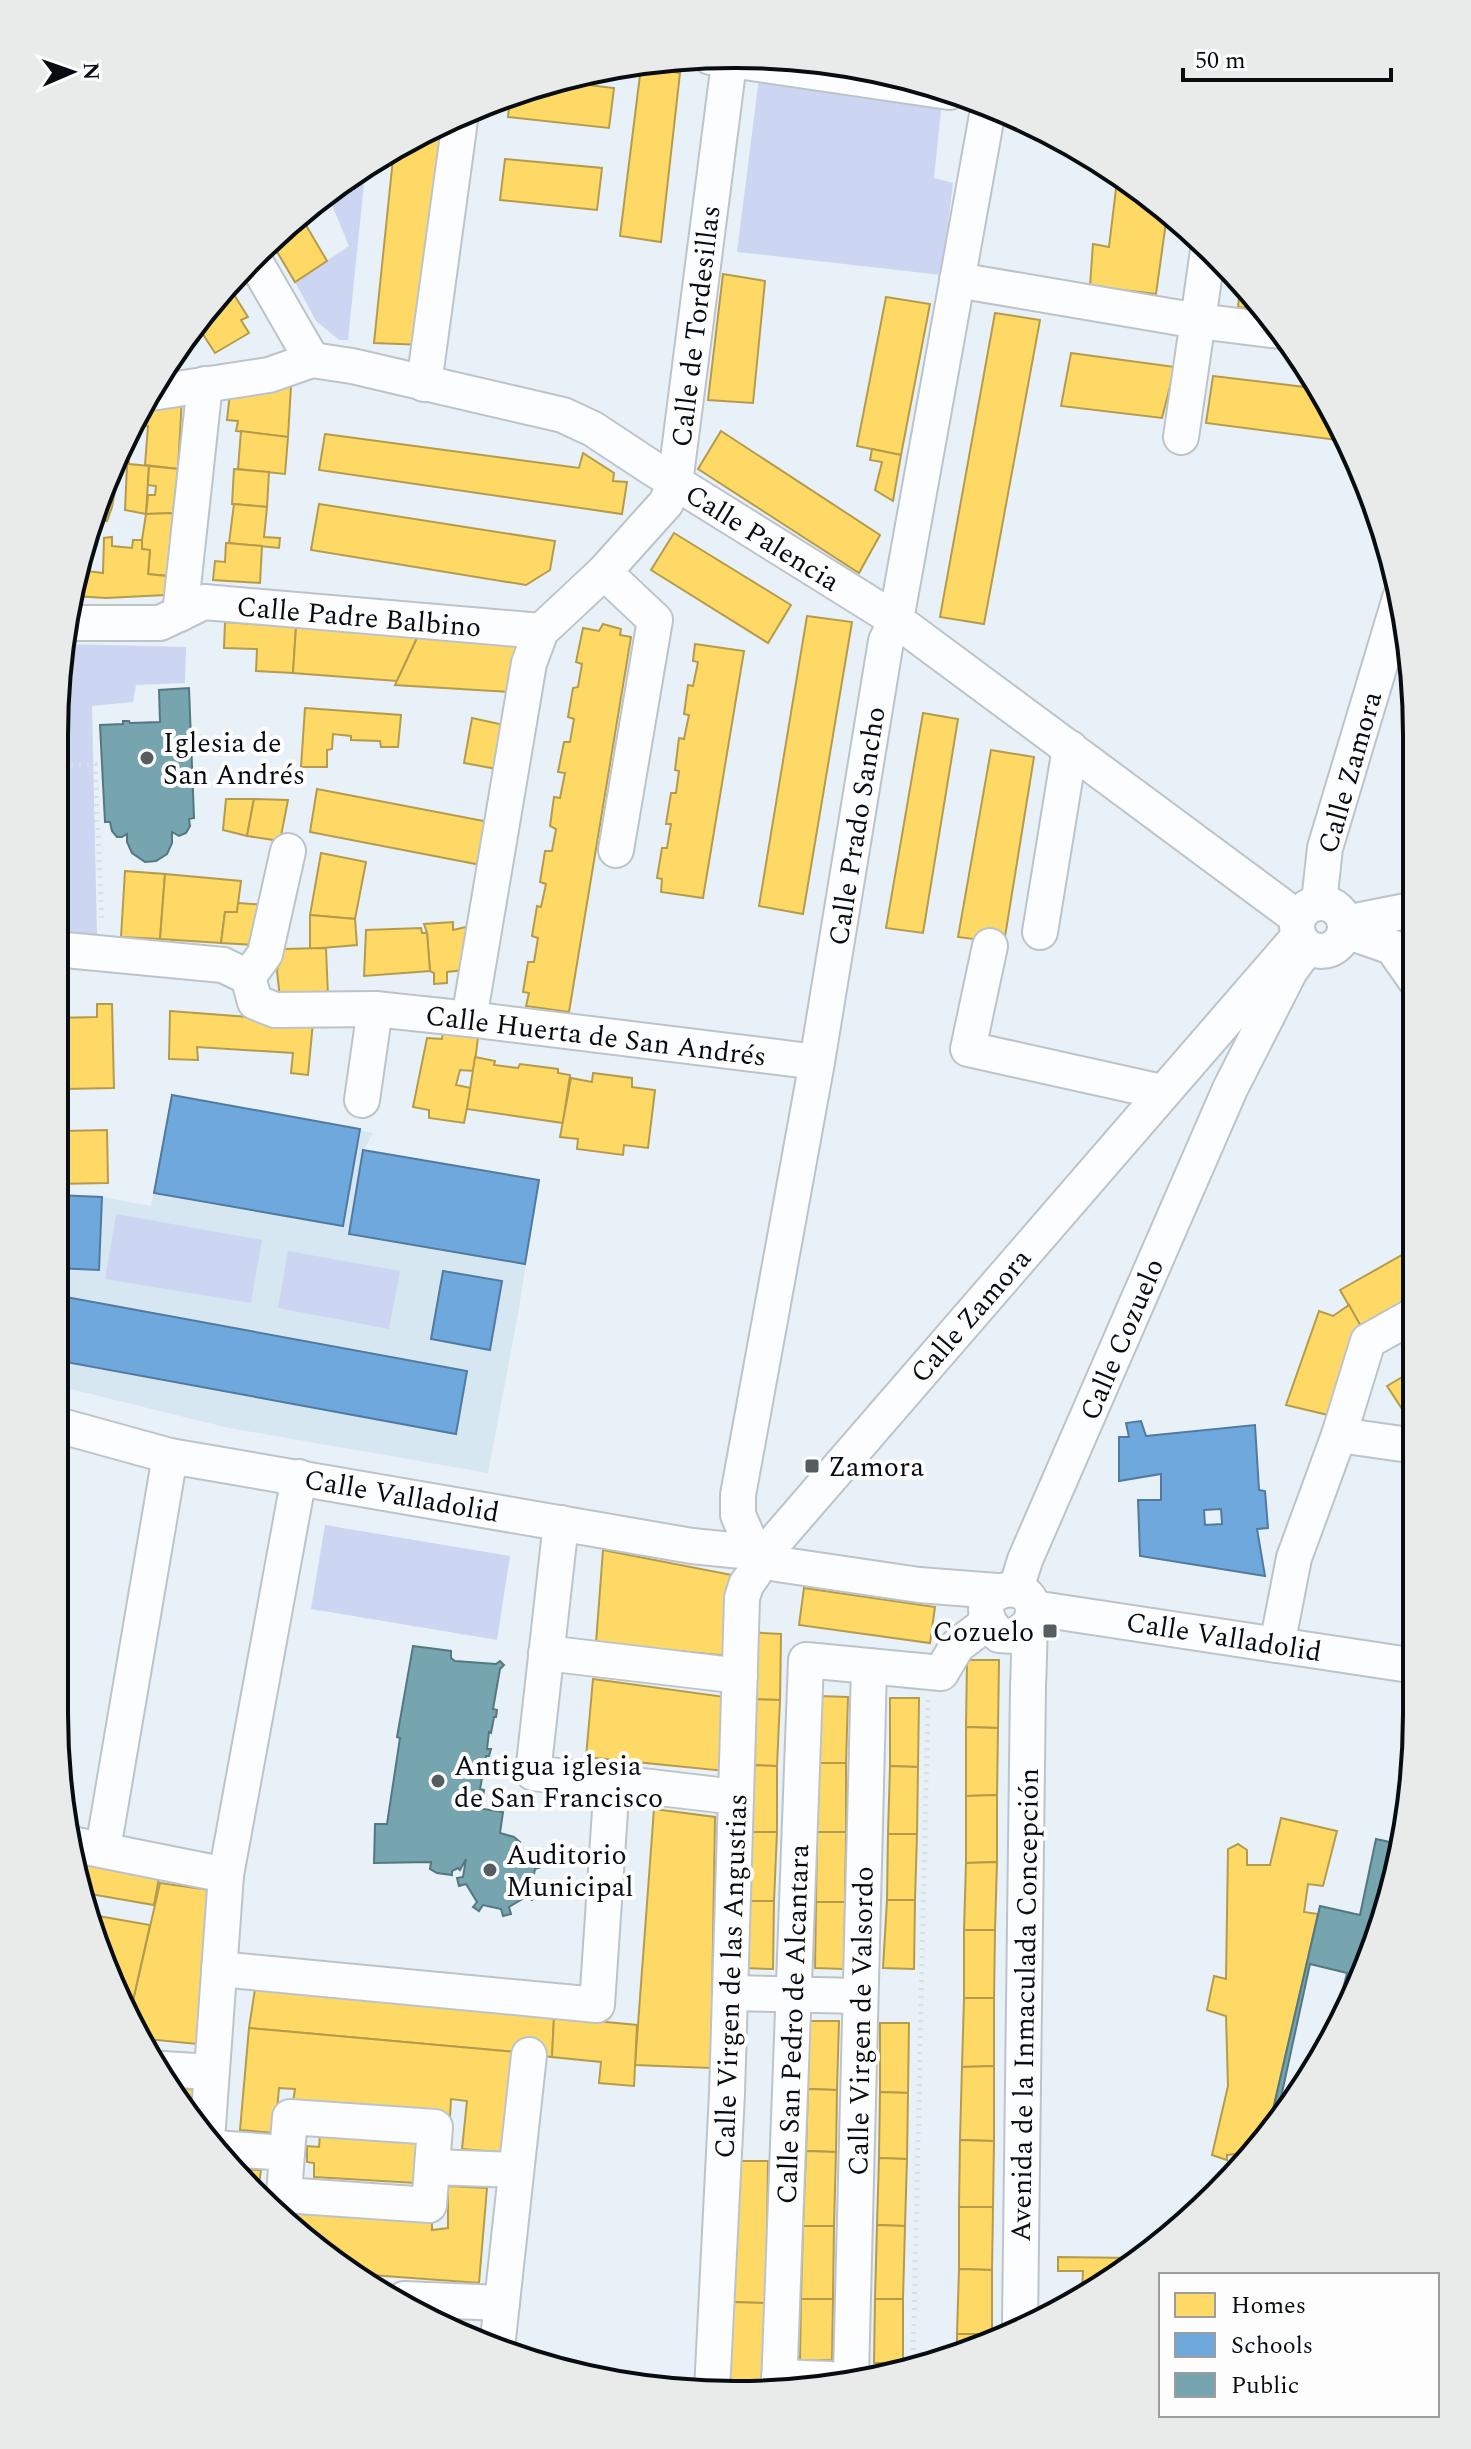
<svg xmlns="http://www.w3.org/2000/svg" width="1471" height="2449" font-family="Spectral,serif">
<rect width="100%" height="100%" fill="#e8f1f7"/>
<polygon fill="#d6e7f1" points="172,1095 373,1133 364,1150 539,1180 518,1314 488,1473 229,1428 54,1385 55,1195 102,1197 151,1206"/>
<g fill="#ccd6f2">
<polygon points="760,70 943,91 934,178 953,183 942,275 737,252"/>
<polygon points="366,164 348,340 339,340 316,321 295,282 349,246 327,193"/>
<polygon points="65,644 186,647 185,683 136,685 133,702 92,706 97,935 55,931 55,690"/>
<polygon points="116,1214 262,1240 251,1303 105,1279"/>
<polygon points="288,1251 400,1271 389,1329 278,1308"/>
<polygon points="325,1525 510,1556 497,1640 311,1609"/>
</g>
<g fill="#ffd966" stroke="#b59c4c" stroke-width="2">
<polygon points="641,67 680,73 661,242 620,236"/>
<polygon points="555,81 614,88 609,128 508,117 510,95"/>
<polygon points="445,122 424,345 374,343 394,149"/>
<polygon points="505,159 602,168 597,210 500,200"/>
<polygon points="1118,172 1167,215 1156,294 1090,286 1093,244 1109,247"/>
<polygon points="300,215 327,261 295,282 270,240"/>
<polygon points="723,274 765,281 753,403 708,400"/>
<polygon points="1241,280 1248,286 1266,311 1238,307"/>
<polygon points="228,285 248,317 241,320 249,333 215,353 197,325"/>
<polygon points="886,297 930,304 901,455 857,446"/>
<polygon points="995,313 1040,320 984,624 940,617"/>
<polygon points="1071,353 1175,367 1162,418 1061,406"/>
<polygon points="1213,376 1321,389 1345,441 1206,423"/>
<polygon points="291,386 288,437 236,431 238,421 227,420 230,393"/>
<polygon points="182,397 178,469 145,465 148,426 135,425 147,401"/>
<polygon points="133,431 132,446 128,451 129,464 149,466 146,514 125,510 127,465 116,466"/>
<polygon points="241,431 288,437 285,474 238,469"/>
<polygon points="721,431 880,535 859,573 698,469"/>
<polygon points="325,434 579,468 583,453 614,473 613,481 627,482 622,514 319,470"/>
<polygon points="872,449 901,455 893,501 875,490 882,462 870,460"/>
<polygon points="149,466 178,469 173,513 146,514 148,495 155,495 156,486 148,485"/>
<polygon points="234,469 269,472 267,507 232,504"/>
<polygon points="111,474 118,475 112,507 107,521 92,517"/>
<polygon points="234,504 267,507 264,537 280,538 279,548 229,543"/>
<polygon points="319,504 555,541 550,570 526,585 311,550"/>
<polygon points="173,513 167,576 148,574 150,550 142,549 142,540 146,514"/>
<polygon points="674,533 791,605 768,643 651,570"/>
<polygon points="112,537 112,546 132,548 133,540 142,540 142,549 150,550 148,574 167,576 165,595 106,598 74,596 80,570 103,573 104,538"/>
<polygon points="226,543 262,546 260,583 213,580 215,561 225,562"/>
<polygon points="807,616 852,622 803,914 759,906"/>
<polygon points="225,622 296,627 293,673 256,671 257,649 224,648"/>
<polygon points="603,624 621,629 620,635 631,637 569,1012 526,1006 529,993 523,992 528,962 534,962 538,938 532,936 537,906 541,907 546,884 540,882 545,851 552,851 556,829 550,826 554,797 560,798 565,773 558,772 564,742 570,742 574,719 568,717 573,688 578,687 582,664 576,662 583,628 599,631"/>
<polygon points="296,627 418,636 397,681 293,673"/>
<polygon points="418,636 518,644 510,692 395,685"/>
<polygon points="695,644 744,651 703,898 661,892 662,879 657,878 662,848 667,848 671,824 666,824 671,793 676,793 679,771 675,770 679,738 684,739 689,715 684,714 688,685 693,686 698,662 693,661"/>
<polygon points="305,708 401,715 398,747 381,747 380,741 351,740 351,736 333,734 332,749 327,750 327,767 301,767"/>
<polygon points="923,713 958,719 923,933 886,928"/>
<polygon points="472,718 504,725 497,769 464,763"/>
<polygon points="991,750 1034,757 1004,943 958,937"/>
<polygon points="317,789 489,822 481,865 310,832"/>
<polygon points="226,799 254,799 247,836 223,830"/>
<polygon points="254,799 288,800 280,841 247,836"/>
<polygon points="321,853 366,862 355,919 310,915"/>
<polygon points="125,871 165,874 160,939 121,937"/>
<polygon points="165,874 241,881 237,912 225,912 221,943 160,939"/>
<polygon points="238,903 269,905 258,945 221,943 225,912 237,912"/>
<polygon points="310,915 355,919 357,945 310,949"/>
<polygon points="453,922 453,930 466,927 469,950 463,951 464,970 447,972 447,983 434,984 434,973 430,971 427,933 424,924"/>
<polygon points="421,928 422,933 427,933 430,971 364,976 366,930"/>
<polygon points="326,948 328,996 280,998 277,971 282,949"/>
<polygon points="97,1004 112,1004 114,1088 63,1089 64,1131 107,1130 108,1183 55,1184 55,1018 97,1017"/>
<polygon points="170,1011 313,1022 308,1075 291,1073 293,1053 197,1047 198,1060 169,1059"/>
<polygon points="443,1031 478,1037 474,1071 460,1070 456,1085 471,1088 464,1123 429,1118 429,1110 413,1107 427,1038 442,1039"/>
<polygon points="475,1057 495,1061 494,1065 518,1068 520,1064 558,1069 558,1073 570,1075 563,1123 467,1109"/>
<polygon points="593,1073 632,1078 632,1087 655,1090 648,1148 624,1145 623,1155 577,1149 578,1139 560,1137 571,1078 592,1082"/>
<polygon points="1416,1247 1416,1298 1363,1330 1340,1290"/>
<polygon points="1349,1305 1363,1330 1328,1415 1286,1405 1319,1311 1333,1316"/>
<polygon points="1416,1369 1416,1409 1406,1415 1387,1386"/>
<polygon points="603,1550 732,1575 729,1656 596,1643"/>
<polygon points="804,1588 935,1607 930,1643 799,1625"/>
<polygon points="747,1632 781,1634 780,1700 747,1699"/>
<polygon points="967,1660 999,1660 998,1728 966,1727"/>
<polygon points="593,1679 725,1697 725,1771 586,1757"/>
<polygon points="819,1696 848,1697 846,1763 818,1763"/>
<polygon points="890,1698 919,1698 918,1767 890,1766"/>
<polygon points="747,1699 780,1700 777,1766 746,1765"/>
<polygon points="966,1727 998,1728 997,1795 966,1796"/>
<polygon points="818,1763 846,1763 846,1832 817,1832"/>
<polygon points="746,1765 777,1766 777,1832 745,1832"/>
<polygon points="890,1766 918,1767 917,1834 888,1834"/>
<polygon points="997,1795 997,1862 966,1863 966,1796"/>
<polygon points="654,1809 715,1817 711,2068 635,2065"/>
<polygon points="1281,1818 1337,1831 1323,1886 1308,1884 1304,1912 1318,1914 1269,2127 1245,2153 1227,2155 1227,2160 1212,2155 1228,2086 1226,2016 1207,2010 1214,1976 1226,1979 1228,1849 1238,1844 1247,1850 1247,1865 1270,1865"/>
<polygon points="745,1832 777,1832 774,1901 744,1901"/>
<polygon points="817,1832 846,1832 845,1902 816,1902"/>
<polygon points="888,1834 917,1834 915,1900 887,1900"/>
<polygon points="77,1852 161,1867 154,1905 84,1893"/>
<polygon points="997,1862 995,1930 964,1930 966,1863"/>
<polygon points="160,1883 210,1890 197,2044 147,2039 129,2006 132,2005"/>
<polygon points="887,1900 915,1900 914,1969 883,1968"/>
<polygon points="744,1901 774,1901 773,1969 743,1968"/>
<polygon points="816,1902 845,1902 844,1969 815,1968"/>
<polygon points="87,1914 150,1925 132,2005 129,2006 90,1932"/>
<polygon points="964,1930 995,1930 994,1998 964,1998"/>
<polygon points="255,1989 554,2017 552,2057 516,2052 249,2028"/>
<polygon points="964,1998 994,1998 994,2066 962,2067"/>
<polygon points="554,2017 637,2025 634,2086 599,2083 601,2062 552,2057"/>
<polygon points="809,2021 839,2021 837,2090 808,2089"/>
<polygon points="880,2023 909,2023 908,2093 880,2092"/>
<polygon points="249,2028 516,2052 507,2153 462,2149 467,2101 451,2099 450,2116 293,2102 295,2089 279,2088 275,2133 240,2130"/>
<polygon points="994,2066 994,2141 960,2140 962,2067"/>
<polygon points="173,2087 196,2090 193,2125"/>
<polygon points="808,2089 837,2090 836,2152 806,2151"/>
<polygon points="880,2092 908,2093 907,2159 879,2158"/>
<polygon points="320,2135 418,2141 416,2183 314,2177 314,2163 307,2162 307,2146 319,2147"/>
<polygon points="960,2140 994,2141 993,2207 959,2207"/>
<polygon points="806,2151 836,2152 834,2226 803,2226"/>
<polygon points="879,2158 907,2159 905,2226 877,2225"/>
<polygon points="735,2161 768,2161 766,2303 732,2302"/>
<polygon points="235,2169 261,2170 258,2192"/>
<polygon points="448,2186 487,2188 479,2283 358,2274 321,2254 274,2207 432,2219 432,2230 448,2228"/>
<polygon points="959,2207 993,2207 992,2270 959,2269"/>
<polygon points="877,2225 905,2226 903,2299 875,2299"/>
<polygon points="803,2226 834,2226 833,2299 801,2299"/>
<polygon points="1058,2257 1135,2258 1135,2263 1082,2291 1083,2271 1058,2271"/>
<polygon points="959,2269 992,2270 992,2334 957,2334"/>
<polygon points="801,2299 833,2299 832,2360 800,2361"/>
<polygon points="875,2299 903,2299 903,2363 874,2363"/>
<polygon points="732,2302 766,2303 763,2390 729,2394"/>
<polygon points="957,2334 992,2334 992,2339 957,2358"/>
</g>
<g fill="#6fa8dc" stroke="#507a9f" stroke-width="2" fill-rule="evenodd">
<polygon points="172,1095 360,1129 343,1226 154,1193"/>
<polygon points="363,1150 539,1180 525,1264 349,1234"/>
<polygon points="55,1195 102,1197 99,1270 55,1268"/>
<polygon points="443,1271 502,1281 490,1350 431,1339"/>
<polygon points="55,1295 467,1371 456,1434 55,1360"/>
<path d="M1141,1421L1146,1436L1255,1425L1259,1490L1265,1491L1268,1528L1257,1529L1265,1576L1140,1556L1138,1500H1161V1474L1119,1481V1437H1129L1126,1423ZM1221,1509L1222,1524L1205,1525L1204,1510Z"/>
</g>
<g fill="#76a5af" stroke="#55777f" stroke-width="2">
<polygon points="189,688 194,818 189,819 190,826 186,833 179,836 172,832 172,843 167,854 156,861 145,862 132,853 127,842 127,834 122,837 117,837 112,831 110,822 105,822 100,725 123,724 123,721 129,721 130,723 160,722 159,690"/>
<polygon points="413,1646 451,1651 451,1658 455,1661 496,1664 500,1661 504,1665 500,1669 493,1709 497,1710 496,1717 494,1717 491,1733 489,1732 487,1749 491,1749 489,1756 486,1756 480,1789 484,1790 483,1797 479,1796 477,1808 503,1812 500,1833 514,1837 520,1842 518,1844 532,1861 539,1860 541,1867 535,1869 531,1889 536,1893 532,1900 526,1897 509,1907 511,1914 503,1916 501,1909 483,1905 479,1911 473,1907 477,1902 466,1884 459,1886 457,1878 463,1877 466,1859 460,1870 458,1868 452,1871 452,1875 437,1873 430,1869 431,1862 374,1863 375,1824 387,1824 400,1738 397,1737"/>
<polygon points="1376,1839 1399,1844 1381,1933 1333,2029 1347,1973 1310,1964 1280,2102 1290,2105 1269,2127 1320,1906 1360,1915"/>
</g>
<g fill="none" stroke-linecap="round" stroke-linejoin="round">
<g stroke="#bdc4c9" stroke-width="38">
<g id="minor">
<polyline points="710,57 949,92"/>
<polyline points="252,256 312,360"/>
<polyline points="957,280 1198,321 1280,331"/>
<polyline points="424,384 461,113"/>
<polyline points="151,393 269,375 312,360 352,366 563,415 593,429 649,466 896,620 1298,918"/>
<polyline points="1181,437 1208,251"/>
<polyline points="604,572 655,620 616,850"/>
<polyline points="180,614 205,384"/>
<polyline points="69,623 160,623 204,602 541,631"/>
<polyline points="1319,902 1325,848 1400,598"/>
<circle cx="1321" cy="927" r="24"/>
<polyline points="1346,923 1416,909"/>
<polyline points="1346,931 1392,947 1416,981"/>
<polyline points="1040,932 1070,748"/>
<polyline points="990,946 968,1049 1162,1092"/>
<polyline points="55,949 223,965 248,977 255,1002 275,1010 375,1009 469,1019 817,1062"/>
<polyline points="248,977 265,954 288,851"/>
<polyline points="469,1019 529,663 541,631 604,572 666,503 675,483 730,55"/>
<polyline points="362,1100 375,1009"/>
<polyline points="54,1424 170,1456 692,1546 752,1552"/>
<polyline points="1339,1435 1416,1446"/>
<polyline points="561,1523 533,1773 736,1797"/>
<polyline points="778,1538 1299,936"/>
<polyline points="752,1547 738,1515 738,1495 817,1062 886,641 896,620 989,104"/>
<polyline points="777,1564 919,1585 997,1591"/>
<polyline points="1016,1589 1025,1560 1230,1089 1290,971 1301,956"/>
<polyline points="1033,1608 1416,1666"/>
<polyline points="1277,1645 1294,1558 1339,1435 1368,1341 1416,1314"/>
<polyline points="546,1653 740,1676"/>
<polyline points="76,1845 226,1875"/>
<polyline points="103,1849 170,1456"/>
<polyline points="219,1969 597,2005 612,1781"/>
<polyline points="730,1993 860,1996"/>
<polyline points="163,2069 211,2072"/>
<polyline points="207,2140 226,1875 299,1477"/>
<polyline points="214,2148 287,2153 284,2195 429,2205 432,2167 516,2170"/>
<polyline points="287,2153 290,2117 435,2127 432,2167"/>
<polyline points="404,2299 502,2303"/>
<path d="M1020,2324L1028,1685C1029,1666 1029,1647 1030,1629C1030,1623 1033,1616 1033,1610C1031,1572 957,1591 999,1635L1015,1636L1030,1624"/>
<polyline points="497,2348 529,2055"/>
<polyline points="851,2376 869,1666"/>
<polyline points="779,2377 830,2379"/>
<polyline points="779,2388 806,1660 941,1673 957,1646 987,1623"/>
<polyline points="712,2391 727,2093 742,1598 746,1585 760,1565"/>
</g>
</g>
<g stroke="#dcdee0" stroke-width="5" stroke-dasharray="2 6" stroke-linecap="butt">
<polyline points="55,766 95,764 102,923"/>
<polyline points="913,2366 928,1699"/>
</g>
<use href="#minor" stroke="#fcfdfe" stroke-width="34"/>
</g>
<g fill="#565d61" stroke="#fdfdfd" stroke-width="3">
<circle cx="147" cy="758" r="8"/>
<rect x="804" y="1458" width="16" height="16" rx="4"/>
<rect x="1042" y="1623" width="16" height="16" rx="4"/>
<circle cx="438" cy="1781" r="8"/>
<circle cx="490" cy="1870" r="8"/>
</g>
<g text-anchor="middle" stroke-width="8" stroke-linejoin="round" paint-order="stroke">
<g font-size="28" fill="#070d10" stroke="#fdfdfd">
<text transform="translate(695 326) rotate(-83)" y="10">Calle de Tordesillas</text>
<text transform="translate(763 537) rotate(32)" y="10">Calle Palencia</text>
<text transform="translate(359 616) rotate(5)" y="10">Calle Padre Balbino</text>
<text transform="translate(1349 772) rotate(-74)" y="10">Calle Zamora</text>
<text transform="translate(856 826) rotate(-81)" y="10">Calle Prado Sancho</text>
<text transform="translate(596 1035) rotate(7)" y="10">Calle Huerta de San Andrés</text>
<text transform="translate(970 1315) rotate(-49)" y="10">Calle Zamora</text>
<text transform="translate(1121 1339) rotate(-67)" y="10">Calle Cozuelo</text>
<text transform="translate(402 1495) rotate(10)" y="10">Calle Valladolid</text>
<text transform="translate(1224 1636) rotate(9)" y="10">Calle Valladolid</text>
<text transform="translate(730 1976) rotate(-88)" y="10">Calle Virgen de las Angustias</text>
<text transform="translate(1024 2005) rotate(-89)" y="10">Avenida de la Inmaculada Concepción</text>
<text transform="translate(860 2021) rotate(-89)" y="10">Calle Virgen de Valsordo</text>
<text transform="translate(792 2024) rotate(-88)" y="10">Calle San Pedro de Alcantara</text>
</g>
<g font-size="28" fill="#070d10" stroke="#fdfdfd" text-anchor="start">
<text x="163" y="752">Iglesia de<tspan x="163" dy="32">San Andrés</tspan></text>
<text x="828" y="1476">Zamora</text>
<text x="1034" y="1641" text-anchor="end">Cozuelo</text>
<text x="454" y="1775">Antigua iglesia<tspan x="454" dy="32">de San Francisco</tspan></text>
<text x="506" y="1864">Auditorio<tspan x="506" dy="32">Municipal</tspan></text>
</g>
</g>
<path d="M0 0H1471V2449H0ZM735 68H736A667 667 0 0 1 1403 735V1714A667 667 0 0 1 736 2381H735A667 667 0 0 1 68 1714V735A667 667 0 0 1 735 68Z" fill="#e9eaea" fill-rule="evenodd"/>
<path fill="none" stroke="#070d10" stroke-width="4" d="M735 68H736A667 667 0 0 1 1403 735V1714A667 667 0 0 1 736 2381H735A667 667 0 0 1 68 1714V735A667 667 0 0 1 735 68Z"/>
<rect x="1159" y="2273" width="280" height="144" fill="#fdfdfd" stroke="#9b9d9e" stroke-width="2"/>
<rect x="1175" y="2293" width="40" height="24" fill="#ffd966" stroke="#9b9d9e" stroke-width="2"/>
<text x="1231" y="2313" font-size="24" fill="#070d10">Homes</text>
<rect x="1175" y="2333" width="40" height="24" fill="#6fa8dc" stroke="#9b9d9e" stroke-width="2"/>
<text x="1231" y="2353" font-size="24" fill="#070d10">Schools</text>
<rect x="1175" y="2373" width="40" height="24" fill="#76a5af" stroke="#9b9d9e" stroke-width="2"/>
<text x="1231" y="2393" font-size="24" fill="#070d10">Public</text>
<g transform="translate(72 72) rotate(88)" stroke="#fdfdfd" stroke-width="6" paint-order="stroke">
<path d="M0-6L14 30L0 20L-14 30Z" fill="#070d10"/>
<text y="-12" font-size="22" font-weight="bold" text-anchor="middle" fill="#070d10">N</text>
</g>
<path d="M1183 68v12h208v-12" fill="none" stroke="#070d10" stroke-width="4"/>
<text x="1195" y="68" font-size="24" fill="#070d10" stroke="#fdfdfd" stroke-width="6" paint-order="stroke">50 m</text>
</svg>
